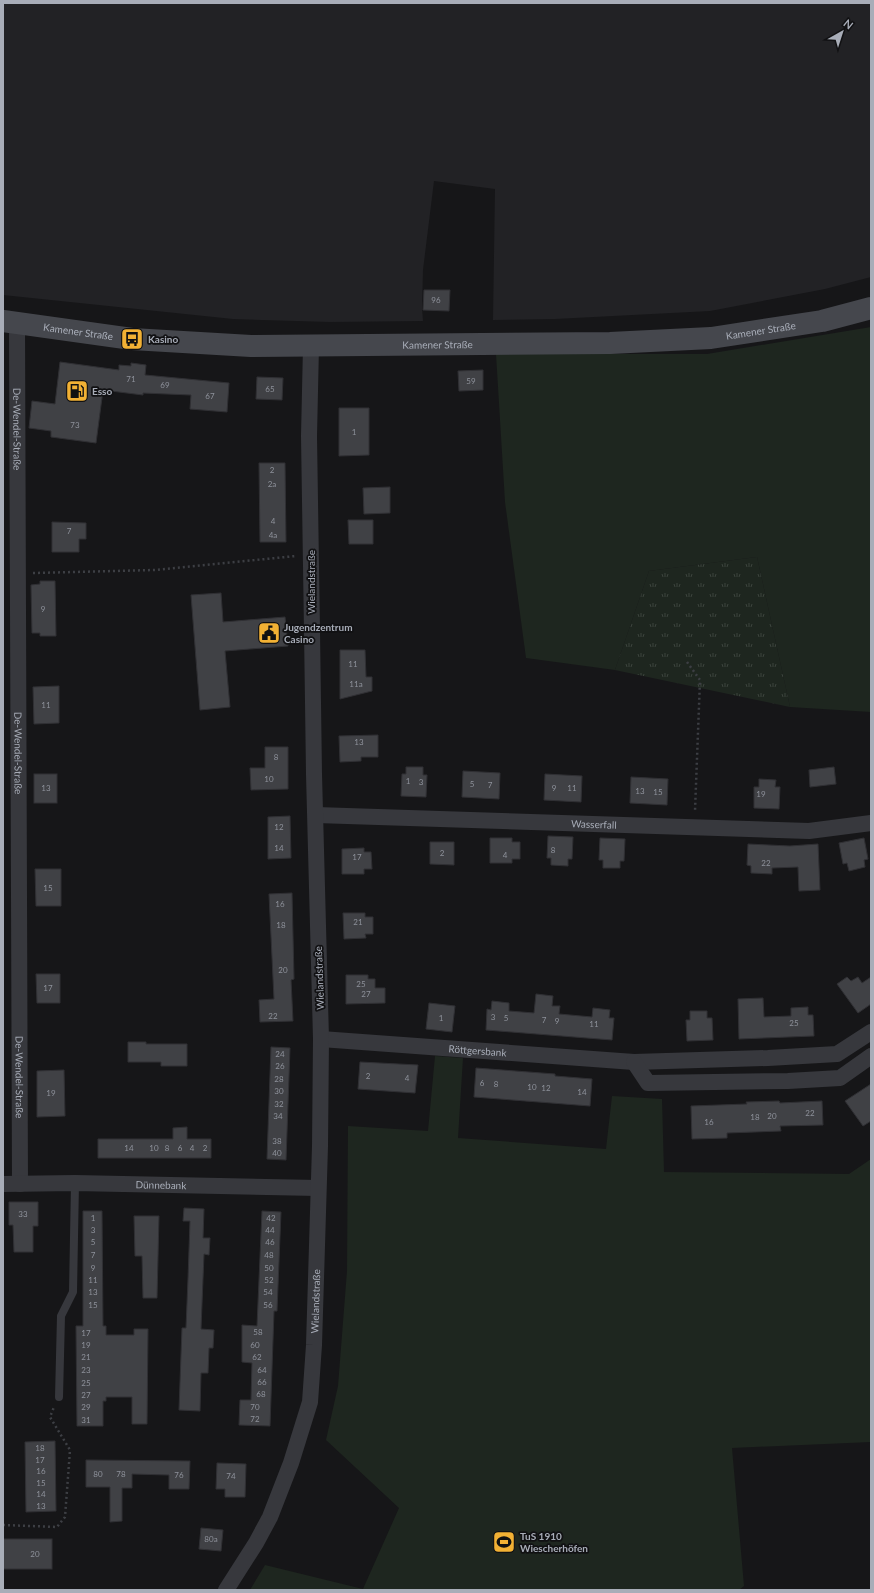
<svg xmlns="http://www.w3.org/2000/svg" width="874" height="1593" font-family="Lato,sans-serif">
<defs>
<pattern id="park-tufts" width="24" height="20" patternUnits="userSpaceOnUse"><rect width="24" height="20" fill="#1e261f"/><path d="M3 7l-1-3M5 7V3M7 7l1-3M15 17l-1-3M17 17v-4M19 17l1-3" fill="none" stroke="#3c433d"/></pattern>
</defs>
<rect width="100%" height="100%" fill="#161618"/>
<polygon fill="#222225" points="3,3 871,3 871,277 825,289 710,311 555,319 493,320 495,189 434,181 423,270 422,308 423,321 330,322 233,319 3,295"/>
<g fill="#1e261f">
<polygon points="871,327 871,712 790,707 757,557 649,571 615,670 526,658 505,502 496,354 707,354"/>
<polygon points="435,1056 463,1058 458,1138 606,1149 612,1096 662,1099 664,1172 849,1174 871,1159 871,1442 732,1448 744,1586 739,1590 250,1590 265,1565 363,1589 399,1508 326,1440 338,1386 347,1271 348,1126 428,1131"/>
</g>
<polygon fill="url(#park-tufts)" points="757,557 790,707 615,670 649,571"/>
<g fill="#404145" stroke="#303034">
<polygon points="424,290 450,290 449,311 423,310"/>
<polygon points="60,362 119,370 119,365 131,366 131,363 146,365 145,375 229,383 227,412 190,409 191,395 143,393 143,395 103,390 96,443 51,437 51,431 29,428 32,401 55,404"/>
<polygon points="483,370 483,390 459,391 458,371"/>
<polygon points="257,377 283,378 282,400 256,399"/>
<polygon points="339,408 369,408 369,455 339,456"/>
<polygon points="259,463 285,463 286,542 260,542"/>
<polygon points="390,487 390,513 364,514 363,488"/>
<polygon points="348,520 373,520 373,544 349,544"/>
<polygon points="52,522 86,523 86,539 79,539 79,552 52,552"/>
<polygon points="40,581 55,581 56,636 40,636 40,633 32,633 31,585 40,584"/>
<polygon points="221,593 223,622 285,617 288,646 225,651 230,707 200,710 191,595"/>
<polygon points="340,650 365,650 366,677 372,677 372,691 340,699"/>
<polygon points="59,686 59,723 34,724 33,687"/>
<polygon points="378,735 378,757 361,757 361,761 340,762 339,736"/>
<polygon points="265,747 288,747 288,789 251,790 250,768 265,768"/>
<polygon points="406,767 423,767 423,775 427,775 426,797 401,796 402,774 406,774"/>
<polygon points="834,767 836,784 810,787 809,770"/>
<polygon points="463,771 500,773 499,799 462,797"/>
<rect x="34" y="774" width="23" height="29"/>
<polygon points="545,774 582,776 581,802 544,800"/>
<polygon points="631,777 668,779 667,805 630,803"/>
<polygon points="759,779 776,780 775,787 780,787 779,809 754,808 754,787 759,787"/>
<polygon points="290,816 291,858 268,859 268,817"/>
<polygon points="548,836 573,837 572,859 568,859 568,866 551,865 551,858 547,858"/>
<polygon points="490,838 512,838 512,842 520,842 520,859 512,859 512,863 490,863"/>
<polygon points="600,838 625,839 624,861 620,861 620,868 603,868 603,860 599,860"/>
<polygon points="864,838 868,859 864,860 865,867 849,871 847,863 843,864 839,843"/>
<polygon points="430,842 454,842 454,865 430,864"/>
<polygon points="748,844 790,846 818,844 820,890 799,891 798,867 772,868 772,874 751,873 751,866 747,865"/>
<polygon points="364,848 364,852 371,852 372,869 364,869 364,874 342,874 342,849"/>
<polygon points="35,869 61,869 61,906 36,906"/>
<polygon points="292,893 294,979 291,980 293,1021 260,1022 259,1000 274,999 269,894"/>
<polygon points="343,913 365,913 365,917 373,917 373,934 365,934 366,938 344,939"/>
<polygon points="36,974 60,974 60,1003 37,1003"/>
<polygon points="346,975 368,975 368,979 375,979 375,988 385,988 385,1003 346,1004"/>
<polygon points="847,977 851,981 858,977 862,983 871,977 871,1004 858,1013 837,984"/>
<polygon points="536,994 553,996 552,1006 560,1006 559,1014 592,1017 593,1008 610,1010 609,1018 614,1018 612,1040 486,1030 487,1009 491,1010 492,1001 509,1003 509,1011 534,1013"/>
<polygon points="763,998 764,1017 791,1016 791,1008 808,1007 808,1015 813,1015 814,1036 739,1039 738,999"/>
<polygon points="429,1003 455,1006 452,1032 426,1029"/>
<polygon points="690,1011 707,1011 707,1018 712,1018 713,1040 687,1041 686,1020 690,1020"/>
<polygon points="128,1042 146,1042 146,1044 187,1044 187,1066 161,1066 161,1062 128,1062"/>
<polygon points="271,1047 290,1048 286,1160 267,1159"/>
<polygon points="360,1062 418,1065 415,1093 358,1089"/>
<polygon points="476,1068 555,1074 555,1076 592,1079 590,1106 474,1097"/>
<polygon points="64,1070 65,1116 37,1117 37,1071"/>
<polygon points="871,1084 871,1121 863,1126 845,1101"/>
<polygon points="779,1101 780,1103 822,1101 823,1125 780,1126 781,1131 727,1133 727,1138 692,1139 691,1106 747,1104 746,1102"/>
<polygon points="187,1127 187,1139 211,1139 211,1158 98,1158 98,1139 173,1139 173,1128"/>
<polygon points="9,1202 38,1202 38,1226 33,1226 33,1252 14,1252 13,1225 9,1225"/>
<polygon points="184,1208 204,1209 203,1238 210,1238 209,1255 204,1254 201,1329 214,1330 213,1348 209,1348 208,1373 201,1373 200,1411 179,1410 182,1328 186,1328 188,1279 190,1221 183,1221"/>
<polygon points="83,1211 102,1211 103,1326 106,1326 106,1335 134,1335 134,1329 148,1329 147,1424 132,1424 132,1397 106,1397 106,1401 103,1401 103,1426 77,1426 76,1326 83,1326"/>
<polygon points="262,1211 281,1212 277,1311 274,1311 270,1426 239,1425 240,1400 251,1400 252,1363 242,1362 242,1325 257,1326"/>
<polygon points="134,1216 159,1216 157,1298 143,1298 142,1256 135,1256"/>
<polygon points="55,1441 56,1511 26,1512 25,1442"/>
<polygon points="86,1460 190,1461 189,1489 169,1489 169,1475 132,1474 132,1488 122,1488 122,1521 110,1522 110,1487 86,1487"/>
<polygon points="217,1463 246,1464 245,1497 225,1497 225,1489 216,1489"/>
<polygon points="201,1528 223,1530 221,1551 199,1549"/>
<rect x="3" y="1539" width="49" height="30"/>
</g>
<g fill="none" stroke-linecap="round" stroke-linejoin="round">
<g stroke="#3d3f44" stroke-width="2.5" stroke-dasharray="2 3" stroke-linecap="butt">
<polyline points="33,573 155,570 296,556"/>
<polyline points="687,662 700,680 695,811"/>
<polyline points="3,1525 57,1527 65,1517 70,1450 50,1417 54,1407"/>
</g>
<polyline stroke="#37383d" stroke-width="8" points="59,1397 61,1316 73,1292 75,1183"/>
<g stroke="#37383d" stroke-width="16">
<path id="s1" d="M17,322L20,1184"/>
<path id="s2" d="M316,815L809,831L871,823"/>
<path id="s3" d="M321,1039L634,1062L768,1058L837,1054L871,1032"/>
<polyline points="634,1062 648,1083 788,1081 840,1078 871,1056"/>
<path id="s4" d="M3,1184L75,1183L318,1188"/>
<path id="s5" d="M226,1590L256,1543L270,1517L291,1463L310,1402L314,1345L320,1146L321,1039L314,774L312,631L309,436L311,346"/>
</g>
<path stroke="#45474d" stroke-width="22" id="s6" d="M3,321L132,339L251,346L610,343L711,338L822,321L871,308"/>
</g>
<defs>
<g id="bus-square" transform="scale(1.15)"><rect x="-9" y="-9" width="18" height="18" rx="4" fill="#f2b134" stroke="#111113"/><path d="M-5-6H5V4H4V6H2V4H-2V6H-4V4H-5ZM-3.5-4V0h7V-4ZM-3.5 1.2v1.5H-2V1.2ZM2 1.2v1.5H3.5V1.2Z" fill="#111"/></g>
<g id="fuel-square" transform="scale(1.15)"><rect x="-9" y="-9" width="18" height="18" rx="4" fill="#f2b134" stroke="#111113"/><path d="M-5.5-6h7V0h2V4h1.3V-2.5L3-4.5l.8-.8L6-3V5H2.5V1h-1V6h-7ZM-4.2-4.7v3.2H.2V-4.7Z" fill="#111"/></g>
<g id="civic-square" transform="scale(1.15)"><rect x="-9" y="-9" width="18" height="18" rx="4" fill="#f2b134" stroke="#111113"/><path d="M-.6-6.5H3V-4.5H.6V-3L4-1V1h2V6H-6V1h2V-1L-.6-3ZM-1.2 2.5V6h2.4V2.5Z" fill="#111"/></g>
<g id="stadium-square" transform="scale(1.15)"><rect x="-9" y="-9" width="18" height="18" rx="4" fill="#f2b134" stroke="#111113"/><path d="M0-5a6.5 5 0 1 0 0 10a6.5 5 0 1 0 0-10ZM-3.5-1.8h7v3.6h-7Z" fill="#111"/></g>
</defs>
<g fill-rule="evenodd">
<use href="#bus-square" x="132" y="339"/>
<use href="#fuel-square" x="77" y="391"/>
<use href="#civic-square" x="269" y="633"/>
<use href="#stadium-square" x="504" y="1542"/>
</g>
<g text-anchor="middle" stroke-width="3.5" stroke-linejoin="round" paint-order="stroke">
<g font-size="8" fill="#8e929b">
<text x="436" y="303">96</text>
<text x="131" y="382">71</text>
<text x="471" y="384">59</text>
<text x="165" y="388">69</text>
<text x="270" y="392">65</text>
<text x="210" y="399">67</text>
<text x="75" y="428">73</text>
<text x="354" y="435">1</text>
<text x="272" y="473">2</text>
<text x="272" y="487">2a</text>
<text x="273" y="524">4</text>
<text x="69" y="534">7</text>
<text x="273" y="538">4a</text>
<text x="43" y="612">9</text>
<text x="353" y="667">11</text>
<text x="356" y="687">11a</text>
<text x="46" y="708">11</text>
<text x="359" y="745">13</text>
<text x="276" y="760">8</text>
<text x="269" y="782">10</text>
<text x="408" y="784">1</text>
<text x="421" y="785">3</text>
<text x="472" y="787">5</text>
<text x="490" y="788">7</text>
<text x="46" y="791">13</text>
<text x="554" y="791">9</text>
<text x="572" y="791">11</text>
<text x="640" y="794">13</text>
<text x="658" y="795">15</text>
<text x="761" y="797">19</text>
<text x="279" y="830">12</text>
<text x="279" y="851">14</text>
<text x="553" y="853">8</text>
<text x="442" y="856">2</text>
<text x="505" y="858">4</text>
<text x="357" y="860">17</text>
<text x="766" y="866">22</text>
<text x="48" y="891">15</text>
<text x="280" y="907">16</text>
<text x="358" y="925">21</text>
<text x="281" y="928">18</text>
<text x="283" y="973">20</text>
<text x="361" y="987">25</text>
<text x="48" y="991">17</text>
<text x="366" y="997">27</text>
<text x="273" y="1019">22</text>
<text x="493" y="1020">3</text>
<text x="441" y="1021">1</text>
<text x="506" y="1021">5</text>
<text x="544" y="1023">7</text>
<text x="557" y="1024">9</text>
<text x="794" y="1026">25</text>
<text x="594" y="1027">11</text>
<text x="280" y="1057">24</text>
<text x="280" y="1069">26</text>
<text x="368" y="1079">2</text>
<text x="407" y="1081">4</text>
<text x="279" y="1082">28</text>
<text x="482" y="1086">6</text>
<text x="496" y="1087">8</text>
<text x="532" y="1090">10</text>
<text x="546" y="1091">12</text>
<text x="279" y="1094">30</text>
<text x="582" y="1095">14</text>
<text x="51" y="1096">19</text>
<text x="279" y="1107">32</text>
<text x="810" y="1116">22</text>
<text x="278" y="1119">34</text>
<text x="772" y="1119">20</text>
<text x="755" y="1120">18</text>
<text x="709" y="1125">16</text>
<text x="277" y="1144">38</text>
<text x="129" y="1151">14</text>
<text x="154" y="1151">10</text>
<text x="167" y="1151">8</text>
<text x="180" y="1151">6</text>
<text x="192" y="1151">4</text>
<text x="205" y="1151">2</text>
<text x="277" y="1156">40</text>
<text x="23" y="1217">33</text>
<text x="93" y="1221">1</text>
<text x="271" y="1221">42</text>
<text x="93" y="1233">3</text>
<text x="270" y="1233">44</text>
<text x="93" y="1245">5</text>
<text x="270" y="1245">46</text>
<text x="93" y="1258">7</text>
<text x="269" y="1258">48</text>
<text x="93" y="1271">9</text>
<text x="269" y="1271">50</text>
<text x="93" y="1283">11</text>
<text x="269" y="1283">52</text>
<text x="93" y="1295">13</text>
<text x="268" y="1295">54</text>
<text x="93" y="1308">15</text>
<text x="268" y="1308">56</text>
<text x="258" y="1335">58</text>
<text x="86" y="1336">17</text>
<text x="86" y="1348">19</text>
<text x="255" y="1348">60</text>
<text x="86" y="1360">21</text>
<text x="257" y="1360">62</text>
<text x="86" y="1373">23</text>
<text x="262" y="1373">64</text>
<text x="262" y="1385">66</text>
<text x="86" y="1386">25</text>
<text x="261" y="1397">68</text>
<text x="86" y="1398">27</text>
<text x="86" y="1410">29</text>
<text x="255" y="1410">70</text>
<text x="255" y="1422">72</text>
<text x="86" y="1423">31</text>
<text x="40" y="1451">18</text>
<text x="40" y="1463">17</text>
<text x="41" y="1474">16</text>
<text x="98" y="1477">80</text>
<text x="121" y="1477">78</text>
<text x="179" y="1478">76</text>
<text x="231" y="1479">74</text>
<text x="41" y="1486">15</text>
<text x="41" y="1497">14</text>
<text x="41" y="1509">13</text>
<text x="211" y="1542">80a</text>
<text x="35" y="1557">20</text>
</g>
<g font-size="10" fill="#a8adb8" stroke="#111113">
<text dy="4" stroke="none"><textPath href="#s6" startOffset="760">Kamener Straße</textPath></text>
<text dy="4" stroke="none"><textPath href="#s6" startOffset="76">Kamener Straße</textPath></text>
<text dy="4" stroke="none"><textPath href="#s6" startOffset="436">Kamener Straße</textPath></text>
<text dy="4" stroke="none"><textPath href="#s1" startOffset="107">De-Wendel-Straße</textPath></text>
<text transform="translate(311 582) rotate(-90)" y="4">Wielandstraße</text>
<text dy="4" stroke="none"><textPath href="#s1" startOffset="431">De-Wendel-Straße</textPath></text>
<text dy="4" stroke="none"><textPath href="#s2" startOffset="278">Wasserfall</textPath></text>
<text transform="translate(319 978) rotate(-92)" y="4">Wielandstraße</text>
<text dy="4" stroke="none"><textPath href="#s3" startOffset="157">Röttgersbank</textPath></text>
<text dy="4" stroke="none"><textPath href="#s1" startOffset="755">De-Wendel-Straße</textPath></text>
<text dy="4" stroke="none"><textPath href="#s4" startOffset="158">Dünnebank</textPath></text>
<text dy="4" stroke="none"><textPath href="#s5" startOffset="308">Wielandstraße</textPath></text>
</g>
<g font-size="10" font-weight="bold" fill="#a8adb8" stroke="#111113" text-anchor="start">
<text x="148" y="343">Kasino</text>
<text x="92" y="395">Esso</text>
<text x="284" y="631">Jugendzentrum<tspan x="284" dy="12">Casino</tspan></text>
<text x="520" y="1540">TuS 1910<tspan x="520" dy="12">Wiescherhöfen</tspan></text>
</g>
</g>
<rect width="874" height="1593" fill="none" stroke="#a8adb8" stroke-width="8"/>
<g transform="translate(842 32) rotate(39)" stroke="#111113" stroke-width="3" paint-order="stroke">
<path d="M0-3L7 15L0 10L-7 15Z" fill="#a8adb8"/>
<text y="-6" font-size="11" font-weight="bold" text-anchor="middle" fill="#a8adb8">N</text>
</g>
</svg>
